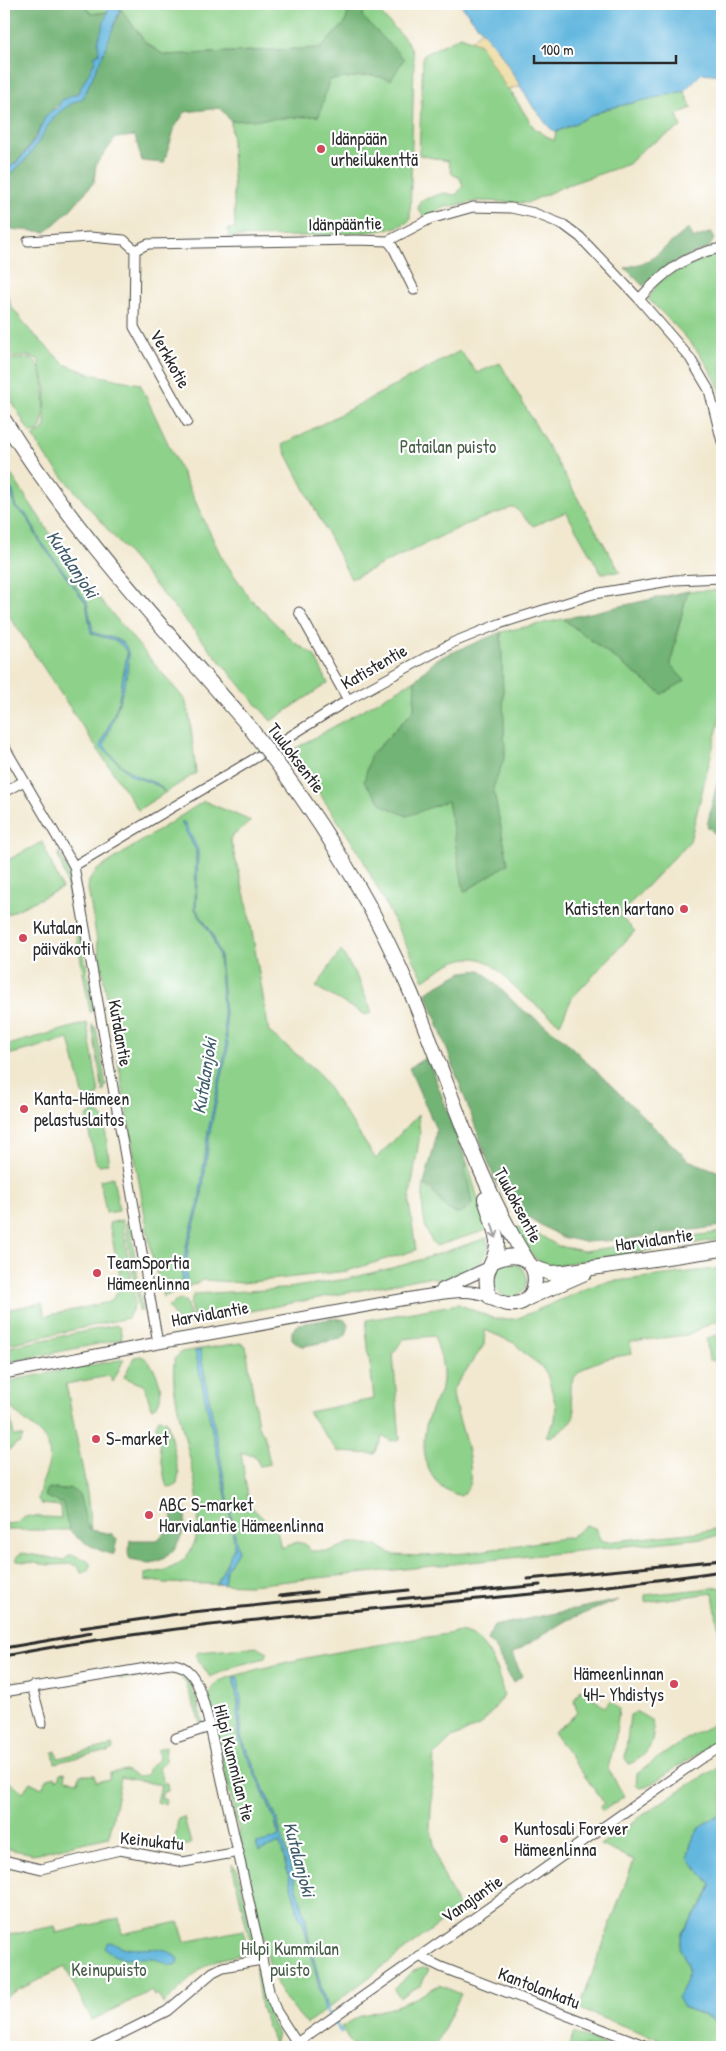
<svg xmlns="http://www.w3.org/2000/svg" width="726" height="2051" font-family="'Patrick Hand',sans-serif">
<rect width="100%" height="100%" fill="#fff"/>
<filter id="ink" filterUnits="userSpaceOnUse"><feTurbulence type="fractalNoise" baseFrequency=".02" numOctaves="2"/><feDisplacementMap in="SourceGraphic" scale="10" xChannelSelector="R" yChannelSelector="G"/><feConvolveMatrix kernelMatrix="1 2 1 2 8 2 1 2 1" color-interpolation-filters="sRGB"/></filter>
<filter id="wash" filterUnits="userSpaceOnUse"><feTurbulence type="fractalNoise" baseFrequency=".0096" numOctaves="4" result="noise"/><feDisplacementMap in="SourceGraphic" scale="20" xChannelSelector="R" yChannelSelector="G"/><feGaussianBlur stdDeviation="1.12" result="paint"/><feColorMatrix in="noise" values="0 0 0 0 0 0 0 0 0 0 0 0 0 0 0 0 0 1.4 0 .05"/><feComposite in="paint" operator="in"/></filter>
<g filter="url(#wash)">
<rect width="100%" height="100%" fill="#f1e8cf"/>
<g fill="#8dd18a" stroke="#5c7e5a">
<polygon points="82,4 351,4 345,23 321,48 164,55 146,43 121,9 92,14"/>
<path d="M369,4H377C379,18 404,33 411,48C413,52 413,58 414,63L410,219C400,239 257,236 229,237L228,229L235,228L231,121L319,116L329,80L372,75L373,30L361,16Z"/>
<polygon points="461,36 480,44 534,128 554,141 556,132 606,109 684,91 692,108 677,114 681,127 644,148 629,164 567,185 527,203 479,201 446,207 424,217 418,209 420,201 443,193 456,195 463,186 460,178 452,174 448,161 419,155 423,55"/>
<path d="M722,252V395C708,356 677,327 648,299L659,282L680,269Z"/>
<path d="M4,285L11,306L28,328L64,364L90,374L140,384L221,556L249,597L294,642L314,655L328,683L271,721L46,457L33,436L41,432L45,425L46,390L39,362L38,359L29,356L15,358C0,348 4,303 4,285Z"/>
<path d="M4,346L8,355L15,360L31,358C47,363 48,421 38,432L30,433L4,388Z"/>
<polygon points="460,351 477,373 500,363 620,572 601,573 566,512 533,526 514,507 467,524 351,579 282,445"/>
<polygon points="4,464 71,565 185,700 190,719 196,773 138,810 4,608"/>
<path d="M722,590V710L690,841L619,915L635,931L572,998L560,1024C544,1011 527,999 512,985C504,976 495,965 483,960C462,952 440,969 424,980L359,852L291,751L415,680L414,710L370,756L448,801L465,892L508,863L493,788L505,756L501,632L563,619L662,694C673,660 678,625 688,591Z"/>
<polygon points="204,801 251,821 230,838 248,908 269,1032 317,1071 376,1159 418,1115 420,1134 409,1203 416,1250 347,1271 242,1283 204,1280 163,1297 152,1256 88,889 89,881 97,870"/>
<polygon points="42,842 62,888 4,916 4,862"/>
<polygon points="59,852 69,872 79,923 75,924 65,876 58,855"/>
<polygon points="80,931 94,1011 90,1012 76,932"/>
<polygon points="341,950 359,981 372,1013 365,1015 316,987"/>
<polygon points="87,1023 99,1093 96,1098 87,1100 84,1098 69,1039 4,1056 4,1046"/>
<polygon points="92,1024 96,1028 106,1085 103,1092"/>
<polygon points="98,1112 104,1119 109,1159 107,1164 99,1165 96,1163 86,1120 88,1115"/>
<path d="M468,1165L487,1230L436,1246C422,1233 421,1202 424,1184L454,1213L464,1211L470,1207C471,1193 464,1180 465,1166Z"/>
<polygon points="113,1177 119,1211 106,1213 100,1180"/>
<polygon points="122,1220 135,1304 128,1318 4,1345 4,1310 42,1303 45,1316 110,1302 122,1286 109,1223"/>
<polygon points="125,1222 131,1228 142,1311 139,1311"/>
<path d="M522,1227L535,1232L558,1246L584,1251L722,1232V1239L549,1266C531,1260 524,1244 515,1228Z"/>
<path d="M487,1238L486,1243H489C490,1260 464,1279 448,1281C442,1281 434,1278 428,1277L194,1322L190,1304L194,1294L282,1289L347,1279L407,1264Z"/>
<circle cx="510" cy="1280" r="17"/>
<path d="M722,1268V1321L713,1322L687,1335L630,1342L632,1354C613,1357 579,1362 571,1384C565,1402 587,1414 562,1429C558,1432 554,1436 549,1437L546,1436L555,1421L556,1406L547,1374L540,1365L525,1354L516,1344L485,1330L484,1345L453,1389C452,1412 487,1480 461,1496C422,1486 418,1445 430,1412C434,1401 442,1393 443,1380C444,1365 439,1350 434,1336L403,1339L393,1354L400,1440L391,1441L383,1436L375,1454L338,1452L308,1412L374,1399L366,1330L367,1320L458,1304L495,1319H516L600,1283Z"/>
<polygon points="180,1299 186,1302 192,1323 178,1322 168,1307"/>
<polygon points="116,1325 120,1328 122,1339 4,1363 4,1348"/>
<polygon points="722,1334 722,1362 709,1360 706,1338"/>
<path d="M240,1343L246,1346L258,1426L264,1434L270,1464L260,1466L254,1455L241,1453L249,1505L277,1531L281,1548L297,1542L305,1544L310,1551H330L350,1543H361L377,1546L394,1555L423,1556L467,1553L571,1537L586,1525L595,1528L600,1539L606,1542L706,1531L722,1527V1536L250,1585L165,1583L145,1580V1574C153,1572 162,1572 171,1568C237,1537 162,1412 175,1358L181,1352Z"/>
<path d="M141,1356C156,1361 171,1403 151,1408L145,1386L124,1377L134,1357Z"/>
<path d="M124,1359L113,1382L109,1376L66,1384L87,1492L91,1530L86,1522L79,1494L49,1488L47,1489L63,1504L70,1530H4V1524L17,1523L25,1516L61,1518L60,1506L41,1504L38,1499C40,1481 54,1465 48,1446C41,1424 0,1414 4,1384L18,1379Z"/>
<polygon points="7,1414 10,1416 14,1436 23,1436 20,1443 15,1445 4,1456 4,1415"/>
<polygon points="159,1419 166,1420 168,1425 179,1474 177,1483 172,1487 167,1487 165,1481 156,1425"/>
<path d="M22,1553L64,1560L70,1555C78,1556 89,1559 91,1566L88,1571L81,1573L78,1566L70,1564L50,1565L17,1561V1556Z"/>
<polygon points="722,1587 722,1653 713,1593 645,1602 645,1595"/>
<path d="M460,1632C489,1637 498,1671 504,1696L481,1725L452,1738L434,1756L430,1827L439,1865L459,1909L327,2009L309,1941L306,1919L276,1817L240,1734L241,1723L238,1678L234,1676C308,1654 384,1644 460,1632Z"/>
<polygon points="258,1647 268,1652 265,1658 235,1666 210,1677 195,1655 198,1652"/>
<polygon points="172,1667 181,1669 192,1687 203,1722 200,1723 186,1684 177,1673 119,1679 121,1675"/>
<path d="M233,1676L238,1701V1735L274,1818L279,1836L265,1843H256L280,1842L299,1916L303,1922L325,2011L307,2024L282,1996L270,1967L215,1729C210,1702 199,1685 233,1676Z"/>
<polygon points="581,1689 604,1707 611,1701 619,1709 615,1742 608,1768 624,1796 603,1811 599,1807 604,1803 553,1732 569,1721 577,1711 574,1700"/>
<path d="M637,1712L651,1720C658,1739 648,1757 629,1764L625,1758L630,1715Z"/>
<path d="M722,1722L721,1739L646,1787L639,1788L636,1785L637,1774C653,1761 703,1725 722,1722Z"/>
<polygon points="112,1745 113,1750 108,1751 108,1753 95,1753 55,1763 53,1752 56,1751 58,1758"/>
<path d="M166,1746L165,1762L159,1767L163,1783H167L168,1791L163,1792L161,1798L166,1800L165,1804L157,1802L161,1785L121,1777L109,1837L33,1854L4,1848V1789L8,1780L23,1792L30,1782L42,1788L48,1778L55,1776L56,1779L60,1778V1773L65,1772L66,1779L78,1781L80,1775H95L96,1782L109,1779L110,1773L126,1770C135,1774 136,1781 147,1774L149,1767L159,1759L158,1749Z"/>
<path d="M722,1765V1816C700,1822 691,1835 688,1858L711,1885L706,1898L682,1933L680,1949C688,1962 692,1976 681,1990L683,2007L722,2023V2047H679L579,2009L634,1860L600,1845L669,1797Z"/>
<polygon points="184,1817 191,1844 174,1848 178,1819"/>
<polygon points="232,1864 238,1870 256,1950 253,1955"/>
<polygon points="119,1918 122,1934 179,1922 185,1942 243,1930 248,1953 216,1960 202,1968 163,2004 158,1994 154,1996 151,1991 92,2020 65,1967 4,1997 4,1936 55,1926 57,1933"/>
<polygon points="255,1967 260,1970 268,2013 277,2033 274,2044 261,2008"/>
<polygon points="422,1968 429,1969 421,1985 400,1997 394,1990 411,1972"/>
<polygon points="439,1985 461,1994 435,2047 354,2047 341,2027 362,2015 391,2008 416,1998"/>
<polygon points="574,2033 610,2047 568,2047"/>
</g>
<g fill="#72b376" stroke="#4e6f50">
<path d="M4,4H82L92,14L109,12C103,25 104,39 99,53C95,65 87,79 80,90C76,96 69,96 64,100C60,102 47,114 45,118C33,141 26,156 4,172Z"/>
<polygon points="351,4 369,4 362,16 404,59 391,80 372,75 329,80 319,116 231,121 220,108 185,112 175,127 164,163 142,161 135,136 116,138 96,164 94,182 71,209 46,232 10,229 4,226 4,179 25,161 47,125 59,111 72,103 88,87 121,9 146,43 164,55 321,48 345,23"/>
<path d="M689,228L692,239L712,232L714,239L709,248C684,256 662,267 643,286L625,268L649,261Z"/>
<polygon points="688,591 676,635 671,665 685,681 662,694 563,619"/>
<polygon points="501,632 505,756 493,788 508,864 464,892 448,801 407,816 384,806 364,782 370,756 414,710 415,680 437,659"/>
<polygon points="722,761 722,841 707,826"/>
<polygon points="481,970 520,1008 559,1035 688,1160 722,1173 722,1226 620,1240 585,1242 561,1237 536,1222 513,1207 496,1183 426,992 462,972"/>
<path d="M427,1057L468,1165L465,1166L472,1203L460,1213C442,1214 438,1190 424,1184L434,1147L436,1129L409,1068Z"/>
<polygon points="336,1318 345,1320 349,1325 346,1335 341,1339 304,1346 299,1345 292,1339 292,1331 299,1324"/>
<path d="M49,1488L63,1490L69,1488L79,1494L86,1522L91,1530L112,1534L117,1539L114,1554C108,1556 78,1540 73,1534C66,1526 65,1513 63,1504L44,1496L46,1490Z"/>
<path d="M177,1502L184,1506C190,1528 175,1561 150,1563C143,1563 137,1561 130,1560L128,1553L130,1540H157C171,1527 173,1524 172,1505Z"/>
<polygon points="619,1600 567,1620 512,1654 522,1676 513,1683 494,1647 488,1641 493,1626"/>
</g>
<polygon fill="#eeda9e" stroke="#8c8264" points="483,30 501,54 521,86 507,89 480,44 471,40"/>
<g fill="#63b7df" stroke="#477185">
<path d="M110,4H122L104,52L83,98C43,116 50,132 25,160C19,167 11,173 4,179V172L18,161L26,152L36,138L45,117L51,111L57,108L62,100L78,93L95,61V55L99,54L98,41Z"/>
<path d="M460,4H722V75L702,73L684,91L606,109L556,132C546,127 543,117 535,110L501,54Z"/>
<path d="M4,479L13,491L16,507L28,516L40,540L87,602L93,632C103,637 117,636 125,645C138,662 110,726 104,745C110,756 125,769 135,775C145,781 161,781 164,792L159,786L132,776L100,746L118,704L127,654C121,637 105,640 91,633L86,603L39,541L27,517L15,508L11,491L4,484Z"/>
<polygon points="181,822 184,822 198,850 196,909 212,933 220,955 228,1048 210,1132 201,1202 188,1246 186,1283 182,1284 182,1279 186,1246 199,1202 208,1131 226,1048 219,956 211,934 195,909 196,851"/>
<polygon points="200,1350 238,1551 226,1570 224,1585 217,1583 234,1547 232,1524 195,1351"/>
<polygon points="233,1676 238,1678 241,1700 240,1734 276,1817 306,1919 309,1941 327,2009 325,2011 303,1922 299,1916 280,1843 259,1851 256,1843 265,1842 279,1836 274,1818 238,1735 238,1701"/>
<path d="M722,1816V2023L683,2007L677,1998C688,1978 693,1970 680,1949L682,1933L706,1899L711,1885L688,1858C691,1835 700,1822 722,1816Z"/>
<path d="M108,1942C114,1942 118,1945 123,1947C142,1953 163,1941 178,1959V1964C169,1968 160,1959 151,1958C136,1957 115,1962 105,1948Z"/>
</g>
<g fill="none" stroke-linecap="round" stroke-linejoin="round">
<polyline stroke="#63b7df" stroke-width="3" points="325,2008 341,2032"/>
</g>
</g>
<g filter="url(#ink)">
<g fill="none" stroke-linecap="round" stroke-linejoin="round">
<g stroke="#494744" stroke-width="11">
<g id="minor">
<polyline points="28,241 90,237 124,240 135,250"/>
<polyline points="388,241 393,247 414,290"/>
<polyline points="135,250 148,244 356,240 388,241 430,219 473,207 511,208 534,213 564,225 580,237 639,299 690,358 709,390 722,442"/>
<polyline points="135,250 134,327 187,422"/>
<path d="M639,299C662,274 687,253 722,248"/>
<polyline points="299,612 348,700"/>
<polyline points="4,746 74,866 158,1343"/>
<polyline points="4,792 24,781"/>
<polyline points="74,866 252,760 348,700 454,642 499,624 594,594 675,580 722,578"/>
<polyline points="32,1686 42,1723"/>
<path d="M4,1692L170,1664C199,1663 204,1706 210,1727L270,1995L277,2012L297,2043"/>
<polyline points="176,1738 210,1727"/>
<polyline points="4,1860 41,1869 120,1850 183,1862 239,1852"/>
<polyline points="419,1956 441,1967 649,2047"/>
<polyline points="95,2047 167,2011 213,1972 223,1967 262,1960"/>
<polyline points="291,2047 700,1759 722,1747"/>
</g>
</g>
<g stroke="#494744" stroke-width="13">
<g id="major">
<polyline points="442,1289 488,1268"/>
<path d="M4,1373L158,1343L423,1296C447,1293 468,1287 490,1297"/>
</g>
</g>
<g stroke="#494744" stroke-width="16">
<g id="highway">
<path d="M4,420C74,533 165,629 251,729"/>
<path d="M282,770C333,839 377,913 411,993C449,1083 475,1177 527,1260"/>
<path d="M485,1199C489,1212 495,1228 497,1241C498,1264 479,1268 490,1297C547,1331 552,1232 492,1262"/>
<polyline points="532,1267 550,1273 565,1272 722,1249"/>
<polyline points="528,1298 585,1273"/>
</g>
</g>
<use href="#minor" stroke="#fff" stroke-width="9"/>
<use href="#major" stroke="#fff" stroke-width="11"/>
<use href="#highway" stroke="#fff" stroke-width="14"/>
<g stroke="#2b2b2b" stroke-width="3">
<polyline points="528,1579 722,1560"/>
<polyline points="279,1596 316,1592"/>
<polyline points="398,1599 540,1585"/>
<polyline points="81,1628 192,1612 409,1590"/>
<polyline points="4,1648 92,1633"/>
<path d="M4,1656C241,1610 484,1607 722,1571"/>
</g>
<g stroke="#494744" stroke-width="16" stroke-linecap="butt">
<polyline id="highway-bridge" points="251,729 282,770"/>
</g>
<use href="#highway-bridge" stroke="#fff" stroke-width="14"/>
</g>
<defs><path id="oneway-shaft" d="M-6 0H5M1.5-3L5.5 0L1.5 3" fill="none" stroke-width="1.6" stroke-linecap="round" stroke-linejoin="round" transform="scale(1.25)"/></defs>
<use stroke="#a0a0a0" href="#oneway-shaft" transform="translate(494 1231) rotate(73)"/>
</g>
<g fill="#d1495b" stroke="#fff" stroke-width="2">
<circle cx="321" cy="149" r="5"/>
<circle cx="684" cy="909" r="5"/>
<circle cx="23" cy="938" r="5"/>
<circle cx="24" cy="1109" r="5"/>
<circle cx="97" cy="1273" r="5"/>
<circle cx="96" cy="1439" r="5"/>
<circle cx="149" cy="1515" r="5"/>
<circle cx="674" cy="1684" r="5"/>
<circle cx="504" cy="1839" r="5"/>
</g>
<g text-anchor="middle" stroke-width="4.5" stroke-linejoin="round" paint-order="stroke">
<g font-size="18" fill="#2b2b2b" stroke="#fff" text-anchor="start">
<text x="331" y="145">Idänpään<tspan x="331" dy="21">urheilukenttä</tspan></text>
<text x="674" y="915" text-anchor="end">Katisten kartano</text>
<text x="33" y="934">Kutalan<tspan x="33" dy="21">päiväkoti</tspan></text>
<text x="34" y="1105">Kanta-Hämeen<tspan x="34" dy="21">pelastuslaitos</tspan></text>
<text x="107" y="1269">TeamSportia<tspan x="107" dy="21">Hämeenlinna</tspan></text>
<text x="106" y="1445">S-market</text>
<text x="159" y="1511">ABC S-market<tspan x="159" dy="21">Harvialantie Hämeenlinna</tspan></text>
<text x="664" y="1680" text-anchor="end">Hämeenlinnan<tspan x="664" dy="21">4H- Yhdistys</tspan></text>
<text x="514" y="1835">Kuntosali Forever<tspan x="514" dy="21">Hämeenlinna</tspan></text>
</g>
<g font-size="18" fill="#2b2b2b" stroke="#fff">
<text transform="translate(345 224) rotate(-1)" y="6">Idänpääntie</text>
<text transform="translate(170 359) rotate(61)" y="6">Verkkotie</text>
<text transform="translate(374 667) rotate(-30)" y="6">Katistentie</text>
<text transform="translate(296 758) rotate(53)" y="6">Tuuloksentie</text>
<text transform="translate(120 1033) rotate(80)" y="6">Kutalantie</text>
<text transform="translate(518 1205) rotate(62)" y="6">Tuuloksentie</text>
<text transform="translate(654 1240) rotate(-8)" y="6">Harvialantie</text>
<text transform="translate(210 1314) rotate(-10)" y="6">Harvialantie</text>
<text transform="translate(234 1763) rotate(76)" y="6">Hilpi Kummilan tie</text>
<text transform="translate(152 1841) rotate(6)" y="6">Keinukatu</text>
<text transform="translate(472 1899) rotate(-35)" y="6">Vanajantie</text>
<text transform="translate(539 1988) rotate(21)" y="6">Kantolankatu</text>
</g>
<g font-size="18" fill="#485d48" stroke="#fff">
<text x="448" y="453">Patailan puisto</text>
<text x="290" y="1955">Hilpi Kummilan<tspan x="290" dy="21">puisto</tspan></text>
<text x="109" y="1976">Keinupuisto</text>
</g>
<g font-size="19" font-style="italic" fill="#3f5c6a" stroke="#fff">
<text transform="translate(73 564) rotate(56)" y="7">Kutalanjoki</text>
<text transform="translate(204 1076) rotate(-81)" y="7">Kutalanjoki</text>
<text transform="translate(300 1859) rotate(75)" y="7">Kutalanjoki</text>
</g>
</g>
<rect width="726" height="2051" fill="none" stroke="#fff" stroke-width="20"/>
<path d="M534 55v8h142v-8" fill="none" stroke="#2b2b2b" stroke-width="2.5"/>
<text x="541" y="55" font-size="15" fill="#2b2b2b" stroke="#ffffff" stroke-width="4" paint-order="stroke">100 m</text>
</svg>
